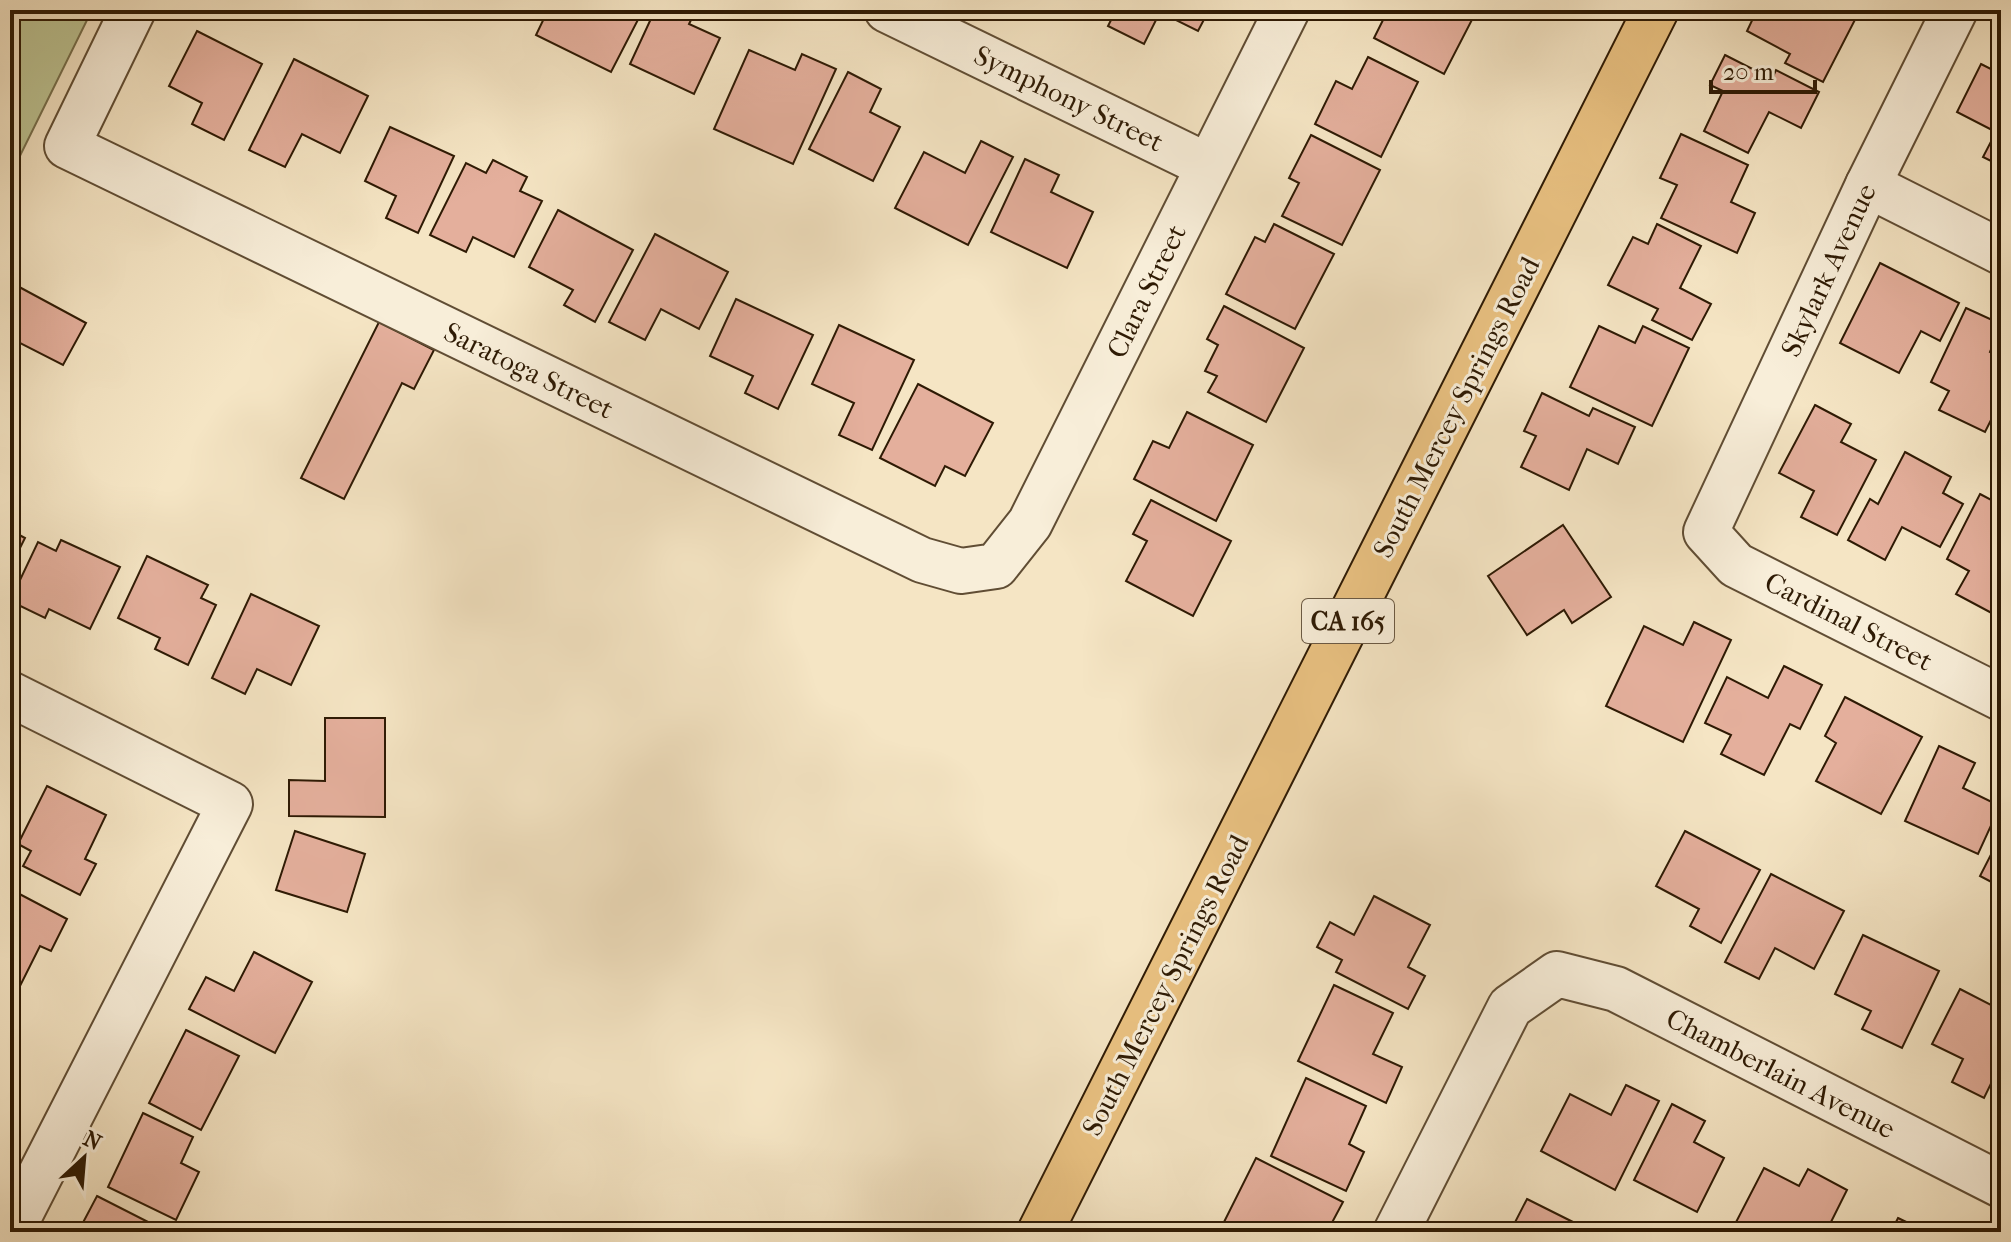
<svg xmlns="http://www.w3.org/2000/svg" width="2011" height="1242" font-family="'IM FELL French Canon',serif">
<rect width="100%" height="100%" fill="#f5e5c4"/>
<filter id="stains"><feTurbulence type="fractalNoise" baseFrequency=".0025" numOctaves="4"/><feColorMatrix values="0 0 0 0 .2 0 0 0 0 .09 0 0 0 0 .02 0 0 0 .5 -.17"/></filter>
<radialGradient id="worn" r=".72"><stop offset=".6" stop-color="#630" stop-opacity="0"/><stop offset="1" stop-color="#630" stop-opacity=".3"/></radialGradient>
<polygon fill="#bdc493" stroke="#766f4c" stroke-width="2" points="10,10 92,10 10,176"/>
<g fill="#e4af9c" stroke="#2e1a04" stroke-width="2">
<polygon points="548,10 643,10 611,72 536,35"/>
<polygon points="655,10 696,10 689,24 720,38 694,94 630,64"/>
<polygon points="1116,10 1209,10 1198,31 1160,12 1144,44 1108,26"/>
<polygon points="1388,10 1477,10 1444,74 1374,38"/>
<polygon points="1757,10 1860,10 1823,82 1785,63 1790,54 1747,31"/>
<polygon points="197,31 262,64 224,140 192,124 202,103 169,86"/>
<polygon points="749,50 795,70 802,54 836,69 793,164 714,129"/>
<polygon points="1725,55 1772,79 1776,70 1819,92 1801,128 1769,112 1748,153 1704,131 1723,91 1710,85"/>
<polygon points="1368,57 1418,82 1381,157 1315,124 1336,81 1352,89"/>
<polygon points="294,59 368,96 340,153 302,134 285,167 249,150"/>
<polygon points="1981,64 2001,74 2001,166 1983,157 1996,132 1957,112"/>
<polygon points="848,72 881,89 870,112 900,127 873,181 809,149"/>
<polygon points="390,127 454,156 418,233 386,218 396,196 365,181"/>
<polygon points="1681,134 1748,165 1731,202 1755,213 1737,253 1661,218 1677,185 1660,178"/>
<polygon points="1311,135 1380,170 1342,245 1282,216 1299,183 1289,178"/>
<polygon points="981,141 1013,157 968,245 895,208 924,152 965,173"/>
<polygon points="1025,159 1059,175 1051,192 1093,212 1067,268 991,232"/>
<polygon points="493,160 527,177 520,191 542,201 514,257 473,237 466,252 430,235 466,163 486,173"/>
<polygon points="558,210 633,250 595,322 564,305 573,290 529,267"/>
<polygon points="1274,224 1334,254 1295,329 1226,294 1255,237 1265,242"/>
<polygon points="1657,224 1701,246 1680,288 1711,304 1692,340 1652,320 1658,309 1608,285 1633,237 1648,244"/>
<polygon points="655,234 728,272 699,329 661,309 645,340 609,322"/>
<polygon points="1880,263 1959,303 1940,341 1921,331 1899,373 1840,343"/>
<polygon points="10,282 86,323 63,365 10,338"/>
<polygon points="736,299 813,335 778,409 745,393 753,376 710,356"/>
<polygon points="1224,306 1304,348 1266,422 1208,392 1217,376 1205,371 1218,345 1207,339"/>
<polygon points="1966,308 2001,324 1990,352 2001,357 2001,419 1993,416 1985,432 1939,410 1949,391 1931,382"/>
<polygon points="379,322 434,350 414,389 402,383 344,499 301,478"/>
<polygon points="839,325 914,360 872,450 839,435 854,403 812,384"/>
<polygon points="1599,326 1635,343 1643,326 1689,348 1652,426 1570,387"/>
<polygon points="918,384 993,423 965,476 945,466 935,486 880,458"/>
<polygon points="1542,393 1589,416 1593,408 1635,427 1618,464 1587,449 1569,490 1521,467 1536,436 1524,431"/>
<polygon points="1815,405 1851,424 1841,442 1876,460 1837,535 1801,517 1814,491 1779,473"/>
<polygon points="1187,412 1253,445 1216,521 1134,479 1153,441 1169,448"/>
<polygon points="1905,452 1951,477 1943,493 1963,504 1940,547 1902,527 1885,560 1848,540 1870,499 1878,504"/>
<polygon points="1980,494 2001,505 2001,618 1956,594 1969,571 1947,559"/>
<polygon points="1151,500 1231,541 1193,616 1126,581 1147,541 1133,534"/>
<polygon points="1563,525 1611,597 1572,623 1564,610 1527,635 1488,576"/>
<polygon points="10,530 25,538 10,568"/>
<polygon points="61,540 120,567 90,629 49,609 45,618 10,601 38,542 56,551"/>
<polygon points="147,556 208,585 201,598 216,605 188,665 155,649 160,638 118,618"/>
<polygon points="251,594 319,626 291,685 257,669 245,694 212,678"/>
<polygon points="1694,622 1731,640 1683,742 1606,706 1644,626 1683,645"/>
<polygon points="1784,666 1822,685 1800,729 1790,724 1764,775 1721,754 1731,735 1705,723 1727,677 1768,698"/>
<polygon points="1845,697 1922,737 1881,814 1816,781 1836,743 1825,736"/>
<polygon points="325,718 385,718 385,817 289,816 289,780 325,781"/>
<polygon points="1939,746 1975,763 1963,788 2000,806 1978,854 1905,821"/>
<polygon points="47,786 106,815 85,859 96,864 80,895 23,866 31,851 18,844"/>
<polygon points="295,831 365,854 347,912 276,890"/>
<polygon points="1685,831 1760,870 1721,943 1690,926 1699,909 1656,886"/>
<polygon points="2001,835 2001,887 1980,876"/>
<polygon points="1771,874 1844,911 1814,969 1775,948 1759,979 1725,962"/>
<polygon points="10,889 67,919 51,951 40,946 19,988 10,984"/>
<polygon points="1374,896 1430,925 1408,967 1425,976 1408,1009 1336,972 1342,960 1317,947 1330,922 1354,935"/>
<polygon points="1863,935 1939,971 1902,1048 1862,1029 1871,1011 1835,994"/>
<polygon points="254,952 312,982 275,1053 189,1009 206,977 234,991"/>
<polygon points="1334,985 1393,1013 1373,1054 1402,1067 1386,1103 1298,1061"/>
<polygon points="1960,989 2001,1010 2001,1063 1984,1098 1952,1082 1963,1059 1932,1044"/>
<polygon points="186,1030 239,1056 201,1130 149,1103"/>
<polygon points="1306,1078 1366,1106 1349,1144 1364,1152 1346,1191 1271,1156"/>
<polygon points="1626,1085 1659,1101 1615,1190 1541,1151 1570,1094 1611,1115"/>
<polygon points="1672,1104 1705,1121 1694,1142 1724,1158 1697,1212 1634,1180"/>
<polygon points="143,1113 193,1137 181,1163 199,1172 176,1220 108,1187"/>
<polygon points="1256,1158 1343,1202 1327,1232 1318,1232 1305,1225 1302,1232 1244,1232 1224,1222"/>
<polygon points="1764,1168 1799,1186 1808,1169 1847,1190 1826,1232 1746,1232 1734,1226"/>
<polygon points="97,1196 156,1226 153,1232 78,1232"/>
<polygon points="1527,1199 1593,1232 1510,1232"/>
<polygon points="1898,1218 1927,1232 1891,1232"/>
</g>
<g fill="none" stroke-linecap="round" stroke-linejoin="round">
<g stroke="#604d34" stroke-width="48">
<g id="minor">
<polyline points="133,10 67,146 922,560 961,571 996,566 1030,523 1287,10"/>
<polyline points="887,10 1208,166"/>
<polyline points="1955,10 1868,185 1706,532 1736,565 2001,698"/>
<polyline points="1868,185 2001,252"/>
<polyline points="10,694 230,804 11,1232"/>
<polyline points="1396,1232 1510,1007 1557,974 1616,989 2001,1185"/>
</g>
</g>
<g stroke="#2e1a04" stroke-width="48">
<polyline id="major" points="1040,1232 1656,10"/>
</g>
<use href="#minor" stroke="#f8eed9" stroke-width="44"/>
<use href="#major" stroke="#eac282" stroke-width="44"/>
</g>
<g text-anchor="middle" stroke-width="6" stroke-linejoin="round" paint-order="stroke">
<rect fill="#f8eed9" stroke="#6b5a44" stroke-width="2" x="1302" y="599" width="92" height="44" rx="6"/>
<g font-size="26" font-weight="bold" fill="#2e1a04">
<text x="1348" y="630">CA 165</text>
</g>
<g font-size="28" fill="#2e1a04" stroke="#f8eed9">
<text transform="translate(1069 98) rotate(26)" y="10">Symphony Street</text>
<text transform="translate(1828 270) rotate(-65)" y="10">Skylark Avenue</text>
<text transform="translate(1146 291) rotate(-64)" y="10">Clara Street</text>
<text transform="translate(529 370) rotate(26)" y="10">Saratoga Street</text>
<text transform="translate(1456 407) rotate(-63)" y="10">South Mercey Springs Road</text>
<text transform="translate(1849 621) rotate(27)" y="10">Cardinal Street</text>
<text transform="translate(1165 985) rotate(-63)" y="10">South Mercey Springs Road</text>
<text transform="translate(1781 1073) rotate(27)" y="10">Chamberlain Avenue</text>
</g>
</g>
<rect width="2011" height="1242" fill="none" stroke="#f5e5c4" stroke-width="40"/>
<rect x="12" y="12" width="1987" height="1218" fill="none" stroke="#2e1a04" stroke-width="4"/>
<rect x="20" y="20" width="1971" height="1202" fill="none" stroke="#2e1a04" stroke-width="2"/>
<g transform="translate(84 1158) rotate(26)" stroke="#f8eed9" stroke-width="6" paint-order="stroke">
<path d="M0-6L14 30L0 20L-14 30Z" fill="#2e1a04"/>
<text y="-12" font-size="22" font-weight="bold" text-anchor="middle" fill="#2e1a04">N</text>
</g>
<path d="M1711 80v12h104v-12" fill="none" stroke="#2e1a04" stroke-width="4"/>
<text x="1723" y="80" font-size="24" fill="#2e1a04" stroke="#f8eed9" stroke-width="6" paint-order="stroke">20 m</text>
<rect width="100%" height="100%" filter="url(#stains)"/>
<rect width="100%" height="100%" fill="url(#worn)"/>
</svg>
